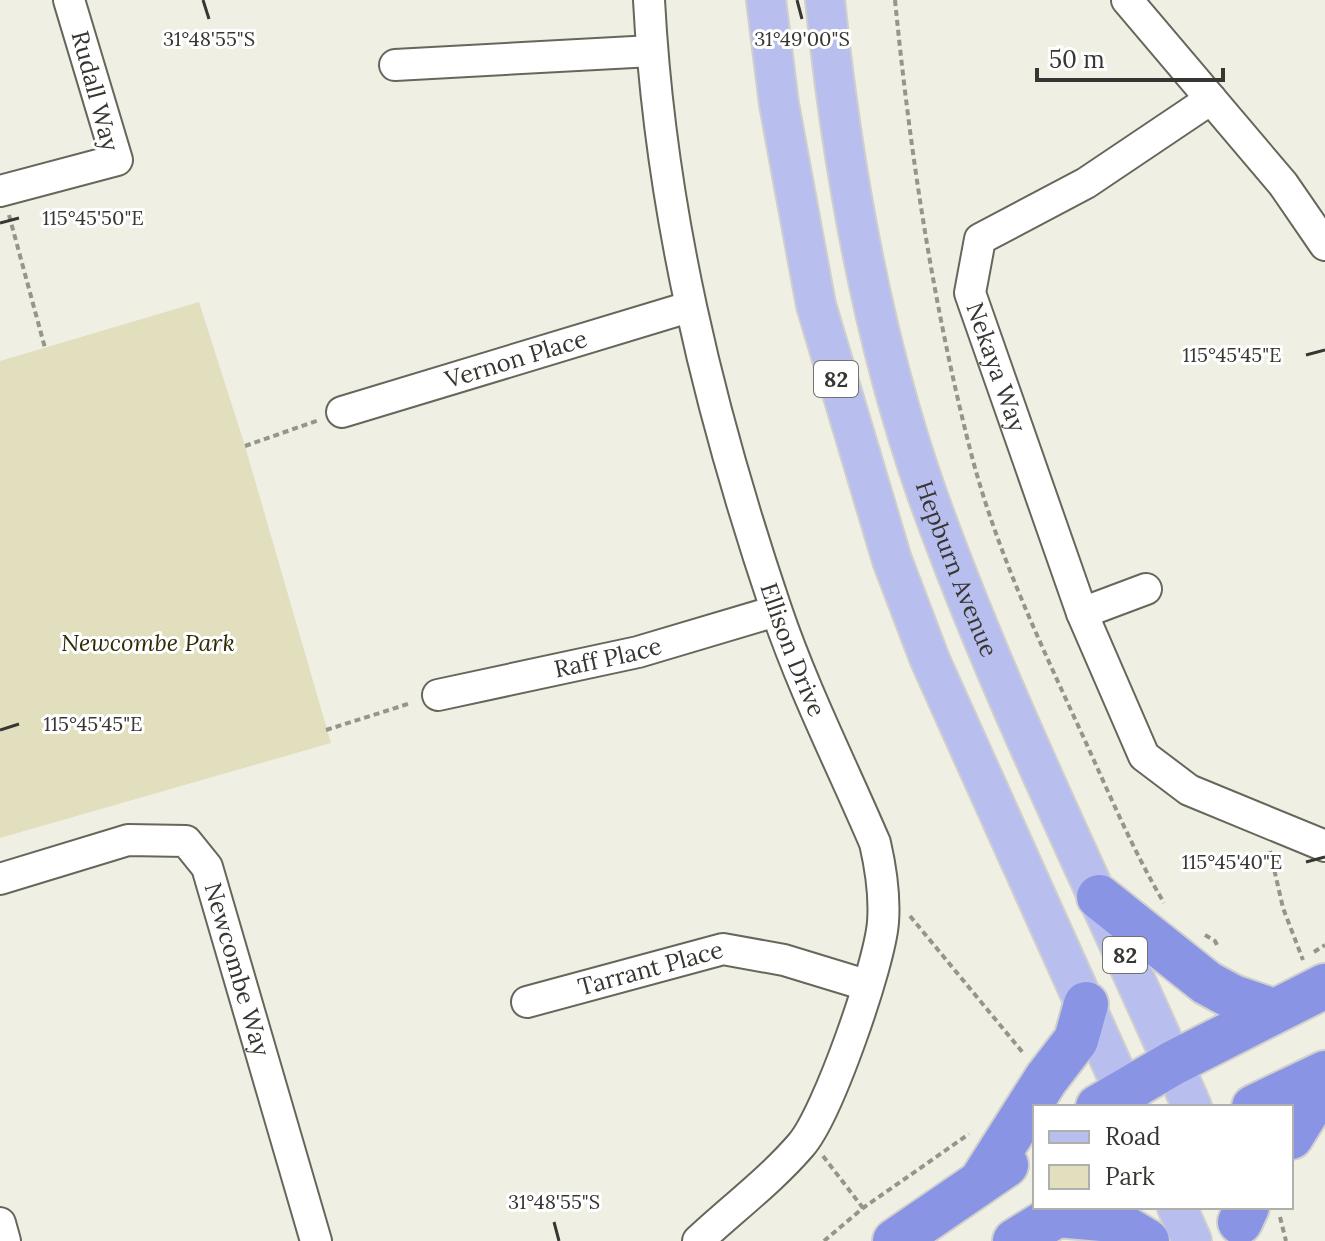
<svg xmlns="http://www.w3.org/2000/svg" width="1325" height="1241" font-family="Lora,serif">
<rect width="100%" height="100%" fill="#f0efe3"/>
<polygon fill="#e2dfbf" points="199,302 245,446 331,743 0,838 0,361"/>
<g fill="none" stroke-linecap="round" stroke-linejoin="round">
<g stroke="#67665b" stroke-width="34">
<g id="minor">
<path id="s1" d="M649,0C660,209 709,411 776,609C803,689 842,766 875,843C881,869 885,895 883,922C880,964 828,1114 801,1145C771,1180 731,1210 698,1241"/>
<polyline points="1127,0 1283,184 1325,245"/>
<polyline points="395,65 652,51"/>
<path id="s2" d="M1211,99L1086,183L980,239L970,293L1082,613L1144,756L1189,790L1325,846"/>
<polyline points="0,191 117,160 69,0"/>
<path id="s3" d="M342,412L689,307"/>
<polyline points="1082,613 1146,589"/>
<path id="s4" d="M438,695L638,652L776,611"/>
<path id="s5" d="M0,879L128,840L186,841L207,867L316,1241"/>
<path id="s6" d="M527,1002L723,949L784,960L866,985"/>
<polyline points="0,1223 5,1241"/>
</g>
</g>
<g stroke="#cfcfce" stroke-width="42">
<g id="major">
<polyline points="766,0 779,104 816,305 892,560 930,660 1131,1107"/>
<path id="s7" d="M825,0C842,165 871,334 926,491C1001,702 1103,901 1192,1107"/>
<polyline points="1177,1207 1192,1241"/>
</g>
</g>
<g stroke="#cfcfce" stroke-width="48">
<g id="highway">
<polyline points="1099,897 1207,983 1233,997 1274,1011"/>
<polyline points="1098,1107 1173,1063 1325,986"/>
<polyline points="1254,1107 1325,1073"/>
<polyline points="1291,1137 1325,1082"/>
<polyline points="982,1180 1046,1079 1076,1040 1086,1004"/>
<polyline points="1058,1215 1112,1220 1147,1241"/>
<polyline points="1240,1222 1247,1207"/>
<polyline points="895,1241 1006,1165"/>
<polyline points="1015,1241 1070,1207"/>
</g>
</g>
<g stroke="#96958d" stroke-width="4" stroke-dasharray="6 4" stroke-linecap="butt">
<path d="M895,0C910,152 933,305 971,453C997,554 1044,651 1087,745C1111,798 1134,852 1164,903"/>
<polyline points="9,215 45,348"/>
<polyline points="245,446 319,420"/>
<polyline points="326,730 411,703"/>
<polyline points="1270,851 1283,908 1303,960"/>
<polyline points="910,916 1024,1054"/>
<polyline points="1205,935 1215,941 1218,947"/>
<polyline points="1314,952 1325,945"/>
<polyline points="823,1156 863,1208"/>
<polyline points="1280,1217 1286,1241"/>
<polyline points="824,1241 863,1208 969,1134"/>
</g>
<use href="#minor" stroke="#fff" stroke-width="30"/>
<use href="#major" stroke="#b8bfef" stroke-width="38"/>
<use href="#highway" stroke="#8995e4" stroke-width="44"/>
</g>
<path fill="none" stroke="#373632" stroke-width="3" d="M203,0L209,19M797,0L802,19M0,223L19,218M1306,355L1325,350M0,730L19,724M1306,862L1325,857M554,1222L559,1241"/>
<g text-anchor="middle" stroke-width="6" stroke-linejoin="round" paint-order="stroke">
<g fill="#fff" stroke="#737270" stroke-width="2">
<rect x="814" y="361" width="44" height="36" rx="6"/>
<rect x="1103" y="937" width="44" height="36" rx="6"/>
</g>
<g font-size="22" font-weight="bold" fill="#373632">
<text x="836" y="387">82</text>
<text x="1125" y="963">82</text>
</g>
<g font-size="24" fill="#373632" stroke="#fff">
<text transform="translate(95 91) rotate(75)" y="8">Rudall Way</text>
<text dy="8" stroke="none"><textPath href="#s3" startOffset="182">Vernon Place</textPath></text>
<text dy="8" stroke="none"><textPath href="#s2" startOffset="404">Nekaya Way</textPath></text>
<text dy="8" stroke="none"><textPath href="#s7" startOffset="586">Hepburn Avenue</textPath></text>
<text dy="8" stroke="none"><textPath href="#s1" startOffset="668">Ellison Drive</textPath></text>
<text dy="8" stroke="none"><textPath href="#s4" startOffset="174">Raff Place</textPath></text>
<text dy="8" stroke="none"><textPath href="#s5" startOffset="332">Newcombe Way</textPath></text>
<text dy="8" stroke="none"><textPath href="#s6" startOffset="128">Tarrant Place</textPath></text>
</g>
<g font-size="24" font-style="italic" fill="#302c07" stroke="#fff">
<text x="148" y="651">Newcombe Park</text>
</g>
</g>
<g font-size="20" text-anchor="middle" fill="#373632" stroke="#fff" stroke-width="6" stroke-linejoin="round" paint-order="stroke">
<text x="209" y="46">31°48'55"S</text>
<text x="802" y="46">31°49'00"S</text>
<text x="93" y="225">115°45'50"E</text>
<text x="1232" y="362">115°45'45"E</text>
<text x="93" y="731">115°45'45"E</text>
<text x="1232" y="869">115°45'40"E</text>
<text x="554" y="1209">31°48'55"S</text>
</g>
<rect x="1033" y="1105" width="260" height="104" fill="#ffffff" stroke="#afafad" stroke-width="2"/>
<rect x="1049" y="1131" width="40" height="12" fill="#b8bfef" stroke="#afafad" stroke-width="2"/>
<text x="1105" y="1145" font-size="24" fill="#373632">Road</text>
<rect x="1049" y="1165" width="40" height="24" fill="#e2dfbf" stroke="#afafad" stroke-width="2"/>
<text x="1105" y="1185" font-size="24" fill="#373632">Park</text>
<path d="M1037 68v12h186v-12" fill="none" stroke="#373632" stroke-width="4"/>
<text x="1049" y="68" font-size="24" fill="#373632" stroke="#ffffff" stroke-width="6" paint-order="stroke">50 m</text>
</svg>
